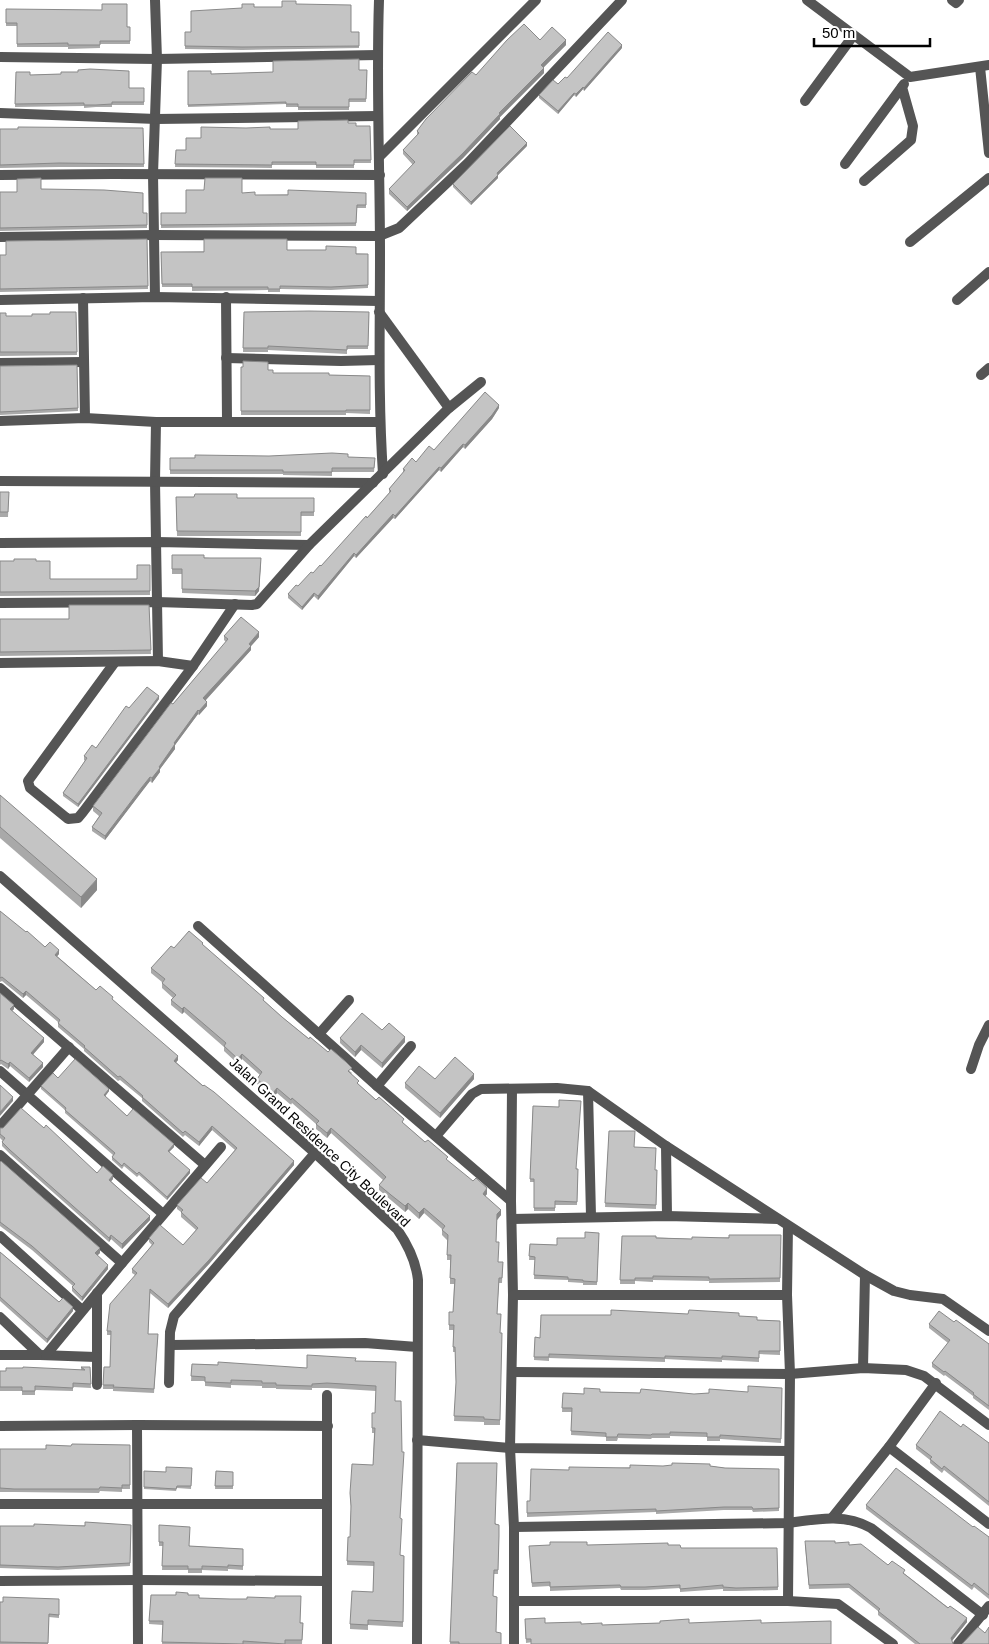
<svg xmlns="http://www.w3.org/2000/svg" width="989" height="1644" font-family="Arial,sans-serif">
<rect width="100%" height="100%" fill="#fff"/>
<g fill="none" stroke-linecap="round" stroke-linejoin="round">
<g stroke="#555" stroke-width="10">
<polyline points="155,0 157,59 153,174 155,297"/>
<path d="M379,0C376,85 380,169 380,254C380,328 378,400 383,474"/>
<polyline points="807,0 910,77 989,65"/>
<polyline points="952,0 956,3 959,0"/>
<polyline points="0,57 157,59 377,55"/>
<polyline points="980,67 989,153"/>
<polyline points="805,101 853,36"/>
<polyline points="0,113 156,119 377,116"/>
<polyline points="380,156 536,0"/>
<polyline points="845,164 904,84"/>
<polyline points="0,175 113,174 380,175"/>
<polyline points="864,181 911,140 913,126 902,87"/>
<polyline points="0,237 154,235 379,236 399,228 468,163 622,0"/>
<polyline points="910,242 989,178"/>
<polyline points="226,297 227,421"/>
<polyline points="83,298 85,418"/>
<polyline points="0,300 155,297 379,301"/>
<polyline points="957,300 989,272"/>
<polyline points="379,312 449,408"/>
<polyline points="226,358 341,361 379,360"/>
<polyline points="0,363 83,362"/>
<polyline points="981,375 989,368"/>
<polyline points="0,421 85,418 156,422 379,422"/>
<polyline points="156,422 155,481 158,661"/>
<polyline points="0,481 373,483"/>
<polyline points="0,543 157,542 309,545"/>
<polyline points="0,603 157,602 252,605 257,604 309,545 449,408 481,382"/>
<polyline points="115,662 28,781 30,788 68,819 78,818 83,812 193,666 235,604"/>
<polyline points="0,663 158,661 193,666"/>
<path d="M0,876L315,1153L397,1229C408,1245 416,1261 418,1280L417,1644"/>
<polyline points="198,926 377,1086 511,1201"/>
<polyline points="0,988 205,1165"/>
<polyline points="319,1034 349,1000"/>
<polyline points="971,1069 979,1045 989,1025"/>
<polyline points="0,1071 163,1214"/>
<polyline points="377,1086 411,1046"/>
<polyline points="512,1089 511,1201 513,1295 510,1448 514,1527 514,1644"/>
<polyline points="588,1091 591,1216"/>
<polyline points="0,1126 69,1047"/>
<polyline points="436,1136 472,1094 481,1089 557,1088 588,1091 666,1146 865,1275 894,1291 910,1295 943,1299 989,1331"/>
<polyline points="666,1146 667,1216"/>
<polyline points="0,1155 122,1263"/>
<polyline points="512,1219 667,1216 778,1219"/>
<polyline points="0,1236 82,1310"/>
<polyline points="97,1293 97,1385"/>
<polyline points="513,1295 787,1295"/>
<polyline points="0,1317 40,1355"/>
<polyline points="171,1345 365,1343 417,1347"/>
<polyline points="0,1355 40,1355 96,1357"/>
<polyline points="46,1355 122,1263 221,1147"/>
<polyline points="863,1368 865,1275"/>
<polyline points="512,1372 790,1374 863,1368 906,1370 924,1376 989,1425"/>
<polyline points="169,1383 170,1332 174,1316 315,1153"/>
<polyline points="327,1395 327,1644"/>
<polyline points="137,1425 138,1644"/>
<polyline points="0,1426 137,1425 328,1426"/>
<polyline points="417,1440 510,1448 789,1451"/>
<polyline points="889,1447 989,1524"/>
<polyline points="0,1504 326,1504"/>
<polyline points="832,1518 889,1447 936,1383"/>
<path d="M514,1527L789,1523C816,1519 845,1513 871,1528L983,1615"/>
<polyline points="0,1581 138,1580 326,1581"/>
<polyline points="514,1601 788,1601 838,1604 893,1644"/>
<polyline points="788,1601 790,1374 787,1295 788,1226"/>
<polyline points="958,1644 989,1606"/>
</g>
</g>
<g fill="#a9a9a9">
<polygon points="296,4 351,32 359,32 359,48 242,50 185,49 185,32 191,32 242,8 282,7"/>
<polygon points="6,9 130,27 130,44 100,44 100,48 68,49 68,47 17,47 17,26 6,26"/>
<polygon points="540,40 566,45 543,68 544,73 500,117 500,119 463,158 407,211 389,194 389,189 413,165 403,154 403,150 417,135 417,131 476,75"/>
<polygon points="622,48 584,91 583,89 576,97 574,95 558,114 539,98 539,95 558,84 567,78"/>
<polygon points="367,70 366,102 349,102 349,110 298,110 298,107 286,107 286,104 188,107 188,71 211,74"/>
<polygon points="16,72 30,75 61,74 129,88 144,88 144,105 112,105 112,107 96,107 84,108 84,106 15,107"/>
<polygon points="348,123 356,126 370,126 371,163 354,163 354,168 316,168 316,165 272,165 272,168 175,167 176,150 186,150 201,138 270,129 298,129"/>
<polygon points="143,128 144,167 59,167 0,168 0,129"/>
<polygon points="527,146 498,175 498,178 471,205 453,187 453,184"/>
<polygon points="41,189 143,213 147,213 147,228 0,231 0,192 17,192"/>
<polygon points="366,193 366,208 357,208 356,226 161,228 161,213 186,213 255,195"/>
<polygon points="147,239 148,289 0,292 0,255 6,255"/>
<polygon points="287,250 368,254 368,288 331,290 280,289 280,292 268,292 268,290 192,291 192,287 162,287 161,252"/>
<polygon points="76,312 77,355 0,356 0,313 6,316 32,316 50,314"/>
<polygon points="244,312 369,312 368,349 347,349 347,354 268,350 268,352 243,352"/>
<polygon points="77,365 78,411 0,415 0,366"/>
<polygon points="241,367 268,370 273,373 329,375 370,376 370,414 346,413 346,415 241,415"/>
<polygon points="499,408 492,419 465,449 463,447 441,472 439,470 395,519 393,518 356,558 354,556 318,600 314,596 302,610 288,598 288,594 298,586 321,566 367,518 389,493 389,489 403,473 403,469 416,462"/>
<polygon points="348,457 375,461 374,472 332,472 332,476 283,475 283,474 170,474 170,458"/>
<polygon points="0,492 9,492 8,517 0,517"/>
<polygon points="176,497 237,498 314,498 314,516 301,516 301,536 177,536"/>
<polygon points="172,555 261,562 259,591 255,596 182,593 182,574 172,574"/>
<polygon points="0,561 36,561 50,579 137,579 150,565 150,595 0,596"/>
<polygon points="149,605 151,654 0,656 0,619 69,619"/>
<polygon points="224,636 259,637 251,646 251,650 206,700 207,706 199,715 198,714 175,745 175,749 160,769 160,772 152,783 150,781 142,791 105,840 92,831 92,827 99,816 93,811 93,806 173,704 226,642 224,640"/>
<polygon points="159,699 78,807 63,796 63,793 85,761 84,760 84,756 96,748 129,708"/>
<polygon points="0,795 97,890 81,908 0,838"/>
<polygon points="0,911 14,923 45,947 59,954 57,956 96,990 113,1000 178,1060 176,1062 294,1165 209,1264 168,1308 150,1293 148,1334 158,1334 154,1393 113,1391 113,1389 103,1389 104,1367 110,1367 111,1335 107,1335 107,1331 135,1275 132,1273 132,1269 152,1245 149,1242 149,1238 183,1245 196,1230 181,1217 181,1212 177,1209 177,1205 207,1183 235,1150 212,1130 199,1146 185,1135 183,1137 142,1101 142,1098 120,1080 118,1081 84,1051 84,1049 58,1027 58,1022 26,995 23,998 2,981 0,982"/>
<polygon points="203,945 282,1017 352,1073 351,1074 359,1085 425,1142 487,1194 485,1196 501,1215 497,1220 496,1242 498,1262 503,1262 502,1283 499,1283 497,1314 500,1333 500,1425 484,1425 484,1422 454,1421 456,1384 455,1352 453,1352 453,1330 449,1330 449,1312 453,1312 454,1284 450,1284 450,1260 447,1260 447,1240 442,1235 442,1229 424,1213 419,1219 408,1209 405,1212 379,1190 379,1185 383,1180 331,1133 327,1138 316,1129 316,1124 292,1103 291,1105 277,1093 273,1098 257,1084 257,1079 260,1075 242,1059 238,1064 224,1051 224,1047 184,1012 182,1014 171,1005 171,1000 173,998 162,988 162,982 151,973 151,968 174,948"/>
<polygon points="0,993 14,1009 12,1011 44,1042 33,1054 43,1067 29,1082 10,1066 8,1069 1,1064 0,1065"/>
<polygon points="382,1030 405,1042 382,1068 361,1050 355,1057 340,1043 340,1038"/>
<polygon points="58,1078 109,1091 105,1096 127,1116 174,1147 169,1152 190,1173 167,1200 139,1175 137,1177 124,1166 122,1169 112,1160 112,1157 113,1155 65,1113 65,1110 41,1089 41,1086"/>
<polygon points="474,1079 440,1118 405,1088 405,1083"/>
<polygon points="533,1106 577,1169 578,1169 577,1205 555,1205 555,1211 534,1211 534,1182 530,1182"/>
<polygon points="0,1128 44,1128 97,1173 113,1179 111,1181 150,1220 122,1249 111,1239 109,1242 10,1154 2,1146 2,1142 3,1141 0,1138"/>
<polygon points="609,1131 634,1147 655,1170 657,1170 656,1209 605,1207"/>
<polygon points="0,1162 100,1253 97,1255 108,1269 82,1301 72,1291 72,1287 73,1286 32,1250 0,1226"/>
<polygon points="599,1233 597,1285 583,1285 583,1283 568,1282 568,1280 534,1279 535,1260 529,1260 530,1244 557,1245 585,1238"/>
<polygon points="781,1235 780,1282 709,1283 709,1281 653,1280 653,1282 635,1281 635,1284 620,1284 622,1236 692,1239"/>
<polygon points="0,1252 59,1302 73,1311 47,1343 0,1301"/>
<polygon points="611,1315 739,1316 757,1320 780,1321 780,1355 759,1354 759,1362 722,1360 722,1362 665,1359 665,1362 549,1358 549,1361 534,1360 535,1337 540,1338"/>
<polygon points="954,1322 989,1344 989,1410 973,1398 973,1396 945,1375 944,1376 932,1367 932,1363 948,1343 929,1328 929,1324"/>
<polygon points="355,1361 395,1401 400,1518 400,1555 404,1556 403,1627 368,1625 368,1630 350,1629 350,1624 373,1592 374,1566 347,1565 347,1561 350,1537 351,1510 350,1493 373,1465 374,1433 372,1433 372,1428 375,1413 376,1391 327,1388 312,1388 312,1390 276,1389 276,1388 262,1388 262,1386 231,1385 231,1388 205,1386 205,1381 191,1381 192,1364 307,1368"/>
<polygon points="81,1367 90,1367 91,1388 73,1387 73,1391 35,1390 35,1395 22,1395 22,1391 0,1391 0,1371 81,1370"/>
<polygon points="782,1388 781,1443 720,1439 720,1441 707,1441 707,1437 670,1436 670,1438 652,1438 651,1439 618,1438 617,1441 606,1441 606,1437 571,1435 572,1412 562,1412 563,1393 584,1394 600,1392 694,1394 748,1392"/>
<polygon points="961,1427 989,1443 989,1506 944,1470 942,1473 930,1463 930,1460 916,1449 916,1445"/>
<polygon points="130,1445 130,1489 122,1489 122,1492 100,1491 99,1493 14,1492 0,1492 0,1449 46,1449 71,1446"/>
<polygon points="457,1463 496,1524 499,1525 498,1574 494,1574 493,1596 496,1632 501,1644 450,1644"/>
<polygon points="663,1466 710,1466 725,1468 779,1469 779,1511 753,1512 752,1510 724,1510 656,1514 656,1512 527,1517 527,1501 530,1501 569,1470"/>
<polygon points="192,1468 191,1489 177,1488 176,1491 144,1489 144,1471 166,1472"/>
<polygon points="216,1471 233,1472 233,1489 215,1489"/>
<polygon points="866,1505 973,1527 989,1537 989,1599 974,1587 972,1590 866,1509"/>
<polygon points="131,1525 130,1566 58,1570 0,1568 0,1526 34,1526"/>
<polygon points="159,1525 190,1546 243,1549 243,1570 228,1569 228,1571 202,1570 202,1573 188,1573 188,1570 162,1570 163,1546 159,1546"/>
<polygon points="835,1543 849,1545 905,1574 967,1622 952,1641 953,1644 915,1644 878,1615 878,1611 849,1588 809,1589 805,1545"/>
<polygon points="587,1545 668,1545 681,1548 777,1548 778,1590 736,1591 723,1591 723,1589 680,1592 680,1588 645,1590 621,1590 620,1588 550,1591 550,1586 532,1587 529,1549"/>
<polygon points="151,1595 188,1595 303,1623 302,1644 162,1644 163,1625 149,1624"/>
<polygon points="59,1599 59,1618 49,1617 48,1644 0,1644 0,1602"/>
<polygon points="525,1619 545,1623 602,1625 660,1623 689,1619 526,1643"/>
</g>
<g fill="#898989">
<polygon points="566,40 566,45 541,70 541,65"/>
<polygon points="622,45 622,48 584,91 584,88"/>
<polygon points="544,68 544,73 500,117 500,119 463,158 407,211 407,207"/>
<polygon points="583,87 583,89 576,97 576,94"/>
<polygon points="574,93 574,95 558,114 558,111"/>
<polygon points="527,143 527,146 498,175 498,178 471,205 471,202 497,173"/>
<polygon points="499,405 499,408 492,419 465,449 465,445"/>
<polygon points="463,444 463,447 441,472 441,468"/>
<polygon points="439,467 439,470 395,519 395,516"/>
<polygon points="393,514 393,518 356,558 356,555"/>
<polygon points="354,553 354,556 318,600 318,596"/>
<polygon points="261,558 259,591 255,596 255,591"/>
<polygon points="314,593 314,596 302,610 302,607"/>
<polygon points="259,632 259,637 251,646 251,650 203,703 203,698"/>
<polygon points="159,696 159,699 78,807 78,804"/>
<polygon points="207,702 207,706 199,715 199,711"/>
<polygon points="198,710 198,714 175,745 175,749 160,769 160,772 152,783 152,778 159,767 174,743"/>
<polygon points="150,777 150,781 105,840 105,836"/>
<polygon points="97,879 97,890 81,908 81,897"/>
<polygon points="59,950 59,954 55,959 55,955"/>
<polygon points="26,991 26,995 23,998 23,994"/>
<polygon points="14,1005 14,1009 10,1013 10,1009"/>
<polygon points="184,1007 184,1012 182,1014 182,1009"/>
<polygon points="405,1037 405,1042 382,1068 382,1063"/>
<polygon points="44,1038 44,1042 31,1057 31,1053"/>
<polygon points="361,1045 361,1050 355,1057 355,1052"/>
<polygon points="242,1054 242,1059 238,1064 238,1059"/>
<polygon points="178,1056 178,1060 174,1065 174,1061"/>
<polygon points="10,1062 10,1066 8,1069 8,1064"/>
<polygon points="43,1063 43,1067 29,1082 29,1078"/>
<polygon points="474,1074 474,1079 440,1118 440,1113"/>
<polygon points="277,1088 277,1093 273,1098 273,1093"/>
<polygon points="109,1089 109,1091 104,1098 104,1095"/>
<polygon points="13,1097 13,1101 0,1116 0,1112"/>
<polygon points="212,1126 212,1130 199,1146 199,1142"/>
<polygon points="331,1128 331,1133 327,1138 327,1133"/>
<polygon points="174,1144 174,1147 168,1153 168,1151"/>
<polygon points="294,1161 294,1165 209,1264 168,1308 168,1304"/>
<polygon points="190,1170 190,1173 167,1200 167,1197"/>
<polygon points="113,1175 113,1179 109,1184 109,1180"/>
<polygon points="487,1188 487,1194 483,1199 483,1194"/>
<polygon points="408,1203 408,1209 405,1212 405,1206"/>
<polygon points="424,1208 424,1213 419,1219 419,1213"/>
<polygon points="501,1210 501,1215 497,1220 497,1214"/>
<polygon points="150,1216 150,1220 122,1249 122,1244"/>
<polygon points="111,1235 111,1239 109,1242 109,1238"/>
<polygon points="100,1248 100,1253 95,1258 95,1253"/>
<polygon points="108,1265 108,1269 82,1301 82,1297"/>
<polygon points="73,1307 73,1311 47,1343 47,1339"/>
<polygon points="967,1618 967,1622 951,1642 951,1638"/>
</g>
<g fill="#c4c4c4" stroke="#898989">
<polygon points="282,1 296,1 296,4 351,5 351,32 359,32 359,46 242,47 185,46 185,32 191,32 191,11 242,8 242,4 254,4 254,7 282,7"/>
<polygon points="102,4 127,4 127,27 130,27 130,41 100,41 100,45 68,45 68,43 17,44 17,23 6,23 6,9 102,10"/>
<polygon points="524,24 540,40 552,27 566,40 541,65 544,68 499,113 500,114 463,153 407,207 389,189 415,162 403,150 419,133 417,131 426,119 472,72 476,75 507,40"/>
<polygon points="608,32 622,45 584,88 583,87 576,94 574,93 558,111 539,95 553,80 558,84 565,77 567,78"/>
<polygon points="359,59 359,70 367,70 366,99 349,99 349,107 298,107 298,104 286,104 286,102 188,105 188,71 211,71 211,74 273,72 273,61"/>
<polygon points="90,69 129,71 129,88 144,88 144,102 112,102 112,104 96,105 84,105 84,103 15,104 16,72 30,72 30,75 61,74 61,72 78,72 78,70"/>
<polygon points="348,120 348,123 356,123 356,126 370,126 371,160 354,160 354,165 316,165 316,162 272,162 272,165 175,164 176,150 186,150 186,138 201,138 201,127 246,128 270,127 270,129 298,129 298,121"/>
<polygon points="510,126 527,143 497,173 498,175 471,202 453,184"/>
<polygon points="18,127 143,128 144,164 59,163 0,165 0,129 18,129"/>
<polygon points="41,178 41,189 104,190 143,193 143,213 147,213 147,225 0,228 0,192 17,192 17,179"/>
<polygon points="205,178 242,178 242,193 255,192 255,195 288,195 288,190 366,193 366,205 357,205 356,223 161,225 161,213 186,213 186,190 204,190"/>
<polygon points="147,239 148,286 0,289 0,255 6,255 6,241"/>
<polygon points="204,239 287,239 287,250 326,250 326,246 356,247 356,254 368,254 368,285 331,287 280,286 280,289 268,289 268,287 192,287 192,284 162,284 161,252 204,252"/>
<polygon points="309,311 369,312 368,346 347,346 347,350 268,346 268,348 243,348 244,312"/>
<polygon points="50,312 76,312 77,352 0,352 0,313 6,313 6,316 32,316 32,314 50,314"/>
<polygon points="243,361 268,362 268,370 273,370 273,373 329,373 329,375 370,376 370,410 346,410 346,411 241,411 241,367 243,367"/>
<polygon points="77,365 78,408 0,412 0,366"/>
<polygon points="485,392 499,405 492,415 465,445 463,444 441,468 439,467 395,516 393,514 356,555 354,553 318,596 314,593 302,607 288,594 296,585 298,586 311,572 313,573 320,565 321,566 366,516 367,518 391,491 389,489 405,470 403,469 412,458 416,462 429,446 434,450"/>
<polygon points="332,453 348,454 348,457 375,458 374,468 332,468 332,472 283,472 283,470 170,470 170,458 195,458 195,455 269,456"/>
<polygon points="0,492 9,492 8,512 0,512"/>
<polygon points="195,494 237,494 237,498 314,498 314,512 301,512 301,532 177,531 176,497 194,497"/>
<polygon points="172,555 204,555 204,558 261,558 259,587 255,591 182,589 182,569 172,569"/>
<polygon points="14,559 36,559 36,561 50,561 50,579 137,579 137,565 150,565 150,591 0,592 0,561 14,561"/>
<polygon points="69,605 149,605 151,650 0,652 0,619 69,619"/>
<polygon points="241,617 259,632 249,644 251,646 203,698 207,702 199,711 198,710 174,743 175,744 159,767 160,768 152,778 150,777 142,787 105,836 92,827 102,813 93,806 171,703 173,704 228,639 224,636"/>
<polygon points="147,687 159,696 78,804 63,793 87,758 84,756 92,745 96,748 126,706 129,708"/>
<polygon points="0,795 97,879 81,897 0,827"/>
<polygon points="0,911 26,932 27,931 45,947 50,942 59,950 55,955 96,990 100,986 113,997 112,999 178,1056 174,1061 203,1086 204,1085 214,1092 294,1161 209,1260 168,1304 150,1289 148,1334 158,1334 154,1389 113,1387 114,1385 103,1385 104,1367 110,1367 111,1331 107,1331 110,1304 137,1273 132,1269 154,1243 149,1238 160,1225 183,1245 198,1228 181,1212 183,1210 177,1205 201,1178 207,1183 237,1148 212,1126 199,1142 185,1131 183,1133 142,1097 143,1096 120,1076 118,1077 84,1047 85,1046 58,1023 60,1020 26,991 23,994 2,977 0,978"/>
<polygon points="189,931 203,943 202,944 264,998 263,1000 282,1017 309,1039 310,1037 328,1052 331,1049 346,1062 352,1068 348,1071 359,1081 357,1083 376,1100 379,1097 404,1119 402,1122 425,1142 428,1140 448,1157 446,1159 473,1181 476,1178 487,1188 483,1194 501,1210 497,1214 496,1242 499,1242 498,1262 503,1262 502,1278 499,1278 497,1314 501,1314 500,1333 502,1333 500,1420 484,1419 484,1417 454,1416 456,1382 455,1347 453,1347 454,1325 449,1325 449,1312 453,1312 455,1279 450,1278 451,1255 447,1255 448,1235 442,1230 445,1226 424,1208 419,1213 408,1203 405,1206 391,1195 379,1185 386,1177 372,1164 331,1128 327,1133 316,1124 319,1121 292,1098 291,1100 277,1088 273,1093 257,1079 262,1072 242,1054 238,1059 224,1046 226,1043 184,1007 182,1009 171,1000 176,995 162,983 165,979 151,968 171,946 174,948"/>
<polygon points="0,993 14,1005 10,1009 44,1038 31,1053 43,1063 29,1078 10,1062 8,1064 1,1060 0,1061"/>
<polygon points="362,1013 382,1030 389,1023 405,1037 382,1063 361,1045 355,1052 340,1038"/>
<polygon points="455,1057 474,1074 440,1113 405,1083 419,1066 435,1079"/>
<polygon points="75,1059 109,1089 104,1095 127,1116 133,1109 174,1144 168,1151 190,1170 167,1197 139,1172 137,1174 124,1163 122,1166 112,1157 115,1153 65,1110 66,1108 41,1086 53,1073 58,1078"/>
<polygon points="0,1085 13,1097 0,1112"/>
<polygon points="559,1100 581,1101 576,1169 578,1169 577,1202 555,1201 555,1208 534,1208 534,1179 530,1179 533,1106 559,1107"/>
<polygon points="21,1108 44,1128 46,1125 97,1173 103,1166 113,1175 109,1180 150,1216 122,1244 111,1235 109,1238 10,1150 2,1142 5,1138 0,1134 0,1128 3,1128"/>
<polygon points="609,1131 635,1131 634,1147 656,1148 655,1170 657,1170 656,1205 605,1203"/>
<polygon points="1,1161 100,1248 95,1253 108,1265 82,1297 72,1287 75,1284 32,1246 0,1222 0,1162"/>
<polygon points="585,1232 599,1233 597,1282 583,1281 583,1280 568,1279 568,1277 534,1275 535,1257 529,1256 530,1244 557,1245 557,1238 585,1238"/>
<polygon points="729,1235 781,1235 780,1278 709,1279 709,1277 653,1276 653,1278 635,1278 635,1280 620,1280 622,1236 656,1236 656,1238 692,1239 692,1237 729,1238"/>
<polygon points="0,1252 59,1302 63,1298 73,1307 47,1339 0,1297"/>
<polygon points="611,1310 688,1314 689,1310 739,1313 739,1316 757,1317 757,1320 780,1321 780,1351 759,1351 759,1358 722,1356 722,1358 665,1356 665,1358 549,1354 549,1357 534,1357 535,1337 540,1338 541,1315 611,1315"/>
<polygon points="939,1311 954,1322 956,1320 989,1344 989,1406 973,1394 974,1393 945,1371 944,1372 932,1363 950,1340 929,1324"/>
<polygon points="307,1355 356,1358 355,1361 396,1362 395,1401 401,1401 402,1452 404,1452 400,1518 402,1519 400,1555 404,1556 403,1622 368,1620 368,1625 350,1624 352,1591 373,1592 374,1562 347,1561 348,1537 350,1537 351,1506 350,1493 352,1464 373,1465 375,1428 372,1428 372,1413 375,1413 376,1386 327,1383 312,1384 312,1386 276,1385 276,1383 262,1383 262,1381 231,1380 231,1383 205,1382 205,1377 191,1376 192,1364 218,1365 218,1362 307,1368"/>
<polygon points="23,1367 85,1370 81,1367 90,1367 91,1384 73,1383 73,1388 35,1386 35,1391 22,1391 22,1387 0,1387 0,1371 6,1371 6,1368 23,1368"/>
<polygon points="748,1386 782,1388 781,1439 720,1435 720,1437 707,1437 707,1433 670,1432 670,1434 652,1434 651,1435 618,1434 617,1437 606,1437 606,1433 571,1431 572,1408 562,1408 563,1393 584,1394 584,1388 600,1389 600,1392 640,1393 641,1389 694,1394 709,1393 709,1389 748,1392"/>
<polygon points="940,1411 961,1427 963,1424 989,1443 989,1502 944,1466 942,1469 930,1459 932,1457 916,1445"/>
<polygon points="72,1444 130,1445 130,1485 122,1485 122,1488 100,1487 99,1489 14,1489 0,1488 0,1449 46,1449 46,1445 71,1446"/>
<polygon points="457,1463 497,1463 495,1524 499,1525 499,1536 498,1570 494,1570 493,1596 497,1597 496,1632 501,1633 501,1644 459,1644 459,1642 450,1642"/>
<polygon points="672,1463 710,1464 710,1466 725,1468 779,1469 779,1508 753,1509 752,1507 724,1507 656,1511 656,1509 527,1513 527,1501 530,1501 531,1469 569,1470 569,1467 630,1468 630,1465 663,1466 672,1465"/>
<polygon points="166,1467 192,1468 191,1486 177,1486 176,1489 144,1487 144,1471 166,1472"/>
<polygon points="896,1468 973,1527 974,1526 989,1537 989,1595 974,1583 972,1586 866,1505"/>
<polygon points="216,1471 233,1472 233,1486 215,1486"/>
<polygon points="85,1522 131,1525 130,1563 58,1567 0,1565 0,1526 34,1526 34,1524 85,1526"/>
<polygon points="159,1525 190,1527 189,1546 243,1549 243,1566 228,1565 228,1567 202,1566 202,1569 188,1569 188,1566 162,1566 163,1542 159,1542"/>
<polygon points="805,1541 835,1541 835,1543 849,1542 849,1545 861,1544 888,1565 892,1561 905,1570 903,1573 948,1608 950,1606 967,1618 951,1638 953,1644 920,1644 878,1611 880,1609 849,1584 809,1585"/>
<polygon points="550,1542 587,1542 587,1545 668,1543 668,1545 680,1545 681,1548 777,1548 778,1587 736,1588 723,1587 723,1585 680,1589 680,1585 645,1587 621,1587 620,1585 550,1587 550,1582 532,1583 529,1546 550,1545"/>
<polygon points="176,1592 188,1593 188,1595 199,1595 199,1598 230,1599 247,1599 247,1597 275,1598 275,1596 301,1596 300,1623 303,1623 302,1640 285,1640 285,1644 243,1641 243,1644 162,1642 163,1621 149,1621 151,1595 176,1595"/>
<polygon points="3,1597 59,1599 59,1615 49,1614 48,1643 0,1642 0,1602 3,1602"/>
<polygon points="545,1618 545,1623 581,1622 581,1624 602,1623 602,1625 660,1623 660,1621 689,1619 689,1623 761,1620 761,1623 831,1621 831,1644 531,1644 531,1639 526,1639 525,1619"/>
<polygon points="978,1627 985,1633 989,1627 989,1644 962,1644"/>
</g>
<g text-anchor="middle" stroke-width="4.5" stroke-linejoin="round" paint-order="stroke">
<g font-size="14" fill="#000" stroke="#fff">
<text transform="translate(320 1142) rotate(43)" y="5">Jalan Grand Residence City Boulevard</text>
</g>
</g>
<path d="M814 38v8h116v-8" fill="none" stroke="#000000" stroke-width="2.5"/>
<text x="822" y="38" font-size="15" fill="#000000" stroke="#ffffff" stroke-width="4" paint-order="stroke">50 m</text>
</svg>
